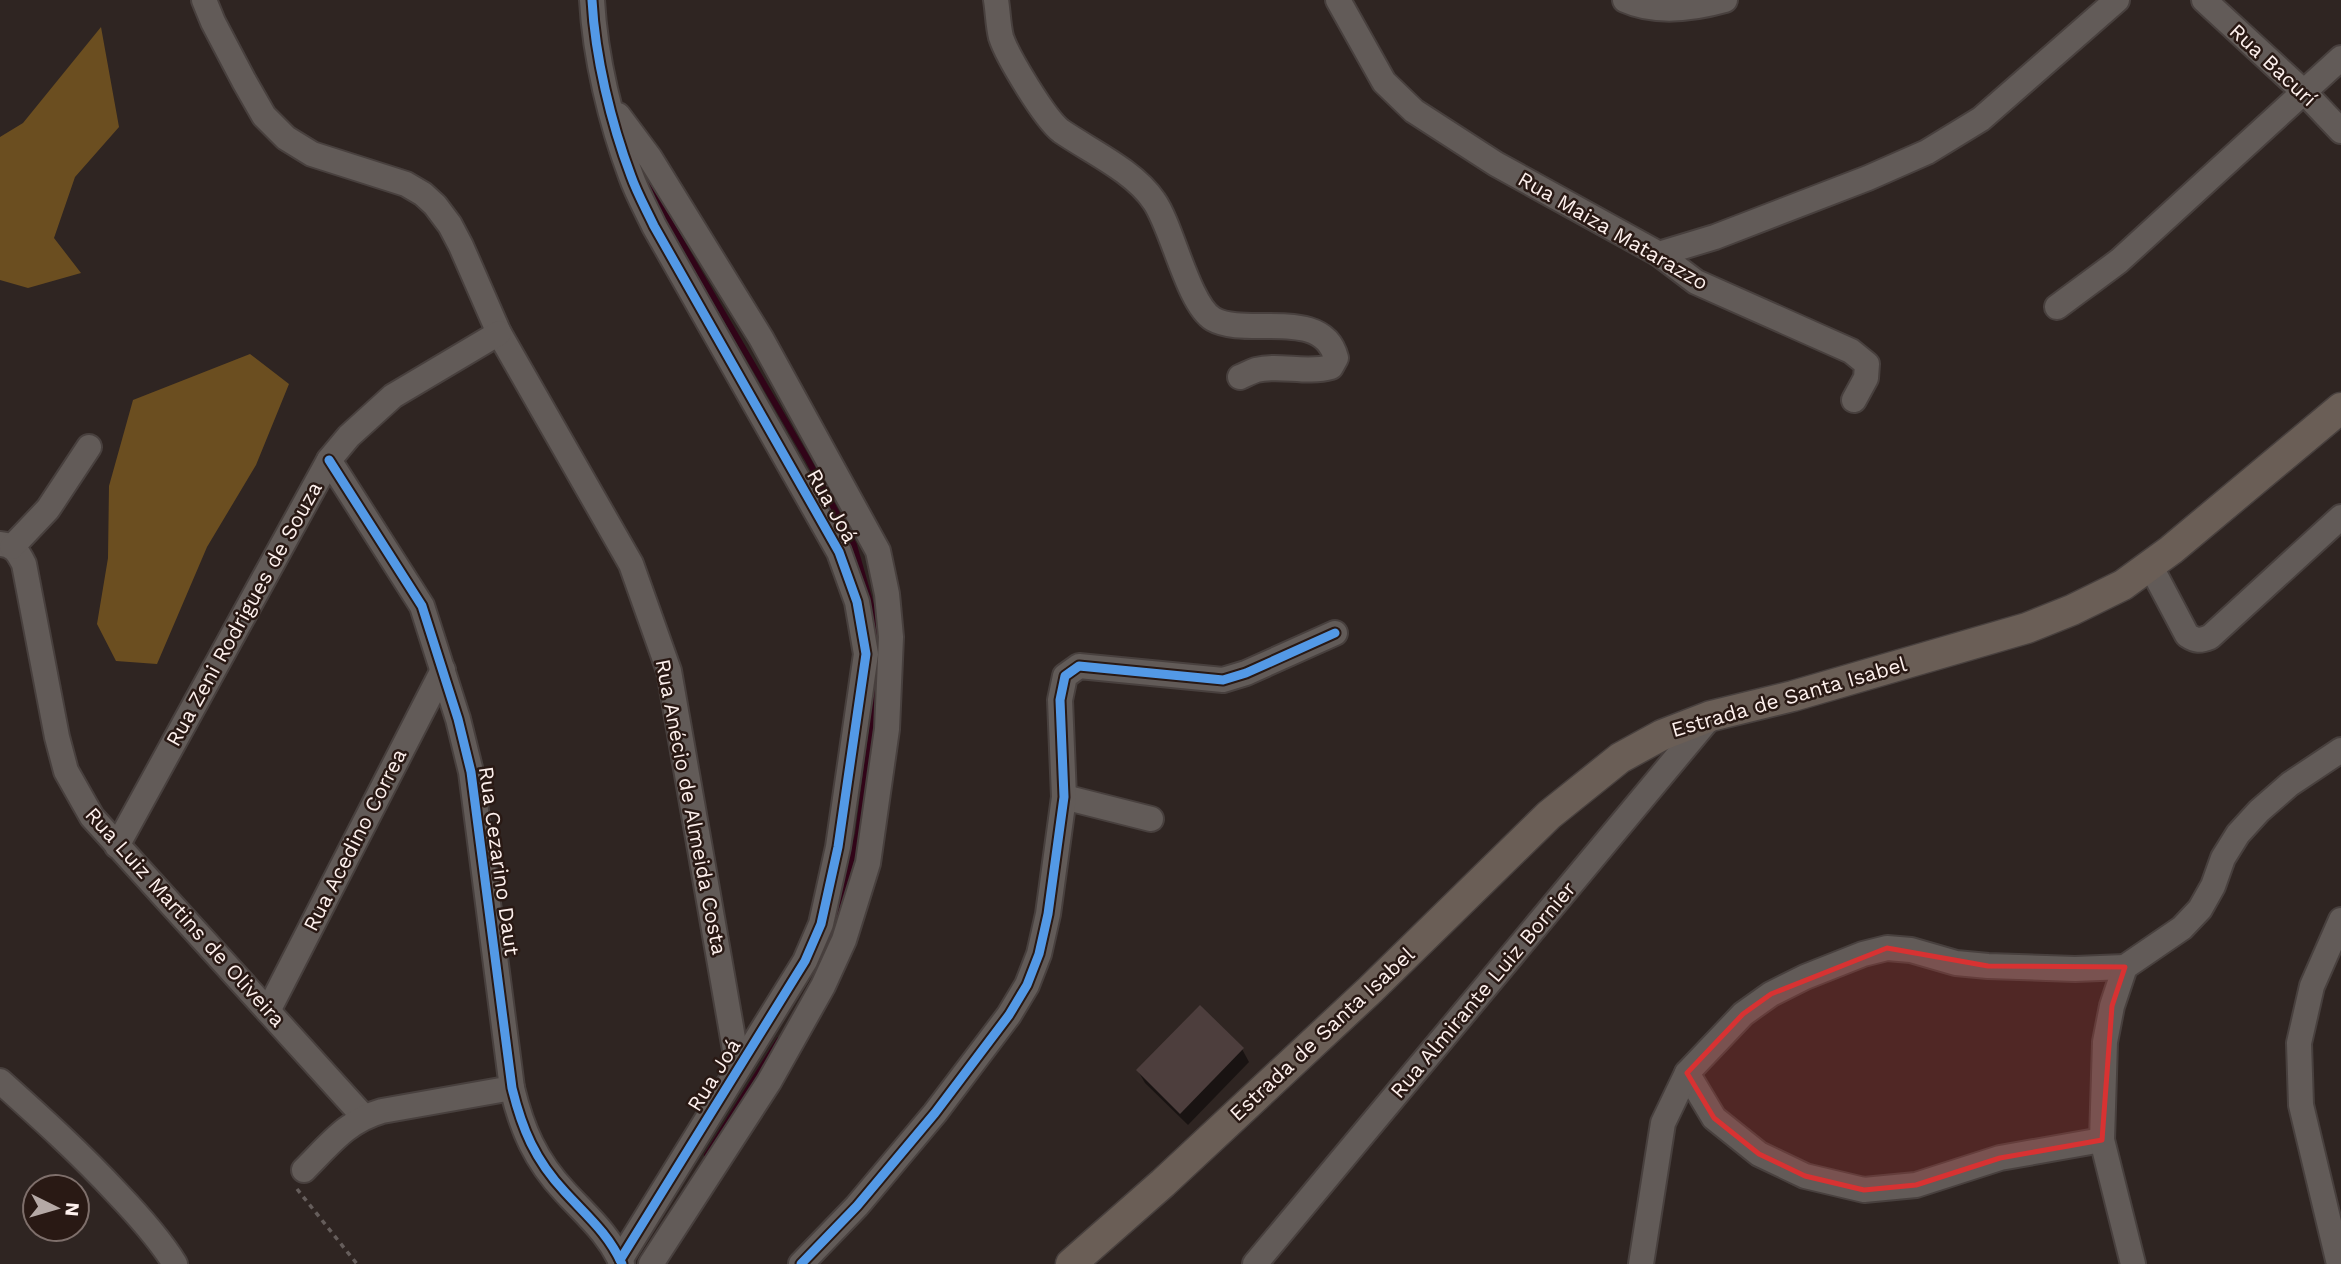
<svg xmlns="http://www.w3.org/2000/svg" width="2341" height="1264" font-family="'Work Sans',sans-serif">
<rect width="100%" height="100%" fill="#2f2522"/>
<g fill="#6b4e20">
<polygon points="101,27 119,127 75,177 54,238 81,273 28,288 0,280 0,137 23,123"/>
<polygon points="250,354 289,384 256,465 207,547 157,664 116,661 97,624 108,558 109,486 133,400"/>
</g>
<polygon fill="#0007" points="1242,1049 1249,1062 1188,1125 1145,1083 1138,1071"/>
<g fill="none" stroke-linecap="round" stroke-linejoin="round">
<g stroke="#310418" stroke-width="6">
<polyline points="641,172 808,460 854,545 874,615 879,655"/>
<polyline points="827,950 858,834 877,690"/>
<polyline points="707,1155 779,1040"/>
</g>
</g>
<polygon fill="#4d3e3d" points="1200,1005 1244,1048 1180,1114 1136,1070"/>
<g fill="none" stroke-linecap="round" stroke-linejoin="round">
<g stroke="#48403e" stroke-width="28">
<g id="minor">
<polyline points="204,0 213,22 244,81 264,116 286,138 312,154 406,184 423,194 435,205 450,225 461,246 499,333 631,564 669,671 738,1067"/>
<path d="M592,0C595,57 611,123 631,176C637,193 646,209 654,226L839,552L857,602L866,654L838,847L821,924L805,961L620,1260"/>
<path d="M996,0C998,12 998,25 1001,37C1007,56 1045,119 1061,131C1090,151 1134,171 1154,201C1172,226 1188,304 1213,319C1246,338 1323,306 1336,358L1331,367C1306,374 1280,364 1256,370C1250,372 1245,375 1240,377"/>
<polyline points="1338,0 1384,82 1414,111 1496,164 1659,254 1696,282 1851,351 1867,364 1866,378 1854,400"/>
<path d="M1625,0C1656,14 1693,9 1725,0"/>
<polyline points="2204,0 2305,93 2341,131"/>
<polyline points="618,115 650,158 761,338 878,551 887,594 891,637 887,729 868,863 844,940 823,986 769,1082 651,1264"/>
<polyline points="1659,254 1715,237 1868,178 1927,152 1981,119 2117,0"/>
<polyline points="2057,307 2119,261 2341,58"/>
<path d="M329,460L422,606L458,719L471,772L512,1088C522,1129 535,1160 565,1192C587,1216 608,1233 622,1264"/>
<path d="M0,544C14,545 18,552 24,564L57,737L66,771L92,817L363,1116"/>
<polyline points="12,547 48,509 89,447"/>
<path d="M2150,565L2187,635C2196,641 2200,641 2210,637L2341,517"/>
<polyline points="1064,797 1151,819"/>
<polyline points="117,846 329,460 349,436 393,396 499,333"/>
<polyline points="268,1011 443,670"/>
<polyline points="1687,1073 1714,1118 1759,1154 1805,1176 1864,1190 1916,1185 2000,1158 2102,1140"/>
<path d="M0,1081C40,1117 80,1153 117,1193C138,1215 159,1238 175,1264"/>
<path d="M304,1170C330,1144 347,1121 382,1111L512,1088"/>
<polyline points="801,1264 857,1206 935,1113 1009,1015 1027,985 1039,954 1048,914 1064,797 1060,700 1065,676 1079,666 1223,680 1246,673 1335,633"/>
<polyline points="1255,1264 1711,716"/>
<polyline points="1641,1264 1663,1123 1687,1073 1743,1014 1771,994 1805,977 1863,954 1887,948 1911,950 1956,963 1988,966 2075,969 2125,967"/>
<polyline points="2133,1264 2102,1140 2105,1042 2112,1006 2125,967 2182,928 2200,909 2213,886 2223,858 2238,834 2259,811 2290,784 2341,750"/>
<polyline points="2339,1264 2301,1105 2299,1043 2312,986 2341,920"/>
</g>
</g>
<g stroke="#48403e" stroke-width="33">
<polyline id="major" points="1071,1264 1163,1183 1370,990 1549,815 1620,758 1662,735 1711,716 1793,696 2027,628 2072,610 2123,585 2171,550 2341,408"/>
</g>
<polyline stroke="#655d5b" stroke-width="3.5" stroke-dasharray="5 5" stroke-linecap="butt" points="297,1189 357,1264"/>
<use href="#minor" stroke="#625b58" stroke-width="24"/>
<use href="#major" stroke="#6a5e56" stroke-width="30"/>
<g stroke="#291914" stroke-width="13">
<g id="cycleway">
<path d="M592,0C595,57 611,123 631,176C637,193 646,209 654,226L839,552L857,602L866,654L838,847L821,924L805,961L620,1260"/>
<path d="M329,460L422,606L458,719L471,772L512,1088C522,1129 535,1160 565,1192C587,1216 608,1233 622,1264"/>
<polyline points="801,1264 857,1206 935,1113 1009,1015 1027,985 1039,954 1048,914 1064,797 1060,700 1065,676 1079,666 1223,680 1246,673 1335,633"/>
</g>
</g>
<use href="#cycleway" stroke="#5399e6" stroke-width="9"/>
</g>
<path fill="#d83232" fill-opacity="0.2" stroke="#d83232" stroke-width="5" stroke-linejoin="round" d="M1887,948L1988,966L2125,967L2112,1006L2102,1140L2000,1158L1916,1185L1864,1190L1805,1176L1759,1154L1714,1118L1687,1073L1743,1014L1771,994Z"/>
<g text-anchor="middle" stroke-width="5" stroke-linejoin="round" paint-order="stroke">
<g font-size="21" fill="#fdf0ed" stroke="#291914">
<text transform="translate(2273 65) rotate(43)" y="7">Rua Bacurí</text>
<text transform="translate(1613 231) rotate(30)" y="7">Rua Maiza Matarazzo</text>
<text transform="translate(832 506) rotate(61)" y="7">Rua Joá</text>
<text transform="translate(244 614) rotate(-61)" y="7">Rua Zeni Rodrigues de Souza</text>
<text transform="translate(1789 697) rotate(-16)" y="7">Estrada de Santa Isabel</text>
<text transform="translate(691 807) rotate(79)" y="7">Rua Anécio de Almeida Costa</text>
<text transform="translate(355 840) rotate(-63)" y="7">Rua Acedino Correa</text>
<text transform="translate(499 861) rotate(82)" y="7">Rua Cezarino Daut</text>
<text transform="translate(185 917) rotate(48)" y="7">Rua Luiz Martins de Oliveira</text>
<text transform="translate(1483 990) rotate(-50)" y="7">Rua Almirante Luiz Bornier</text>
<text transform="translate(1322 1034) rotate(-43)" y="7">Estrada de Santa Isabel</text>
<text transform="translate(714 1075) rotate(-58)" y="7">Rua Joá</text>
</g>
</g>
<g transform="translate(56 1208) rotate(95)"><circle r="33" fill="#291914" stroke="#7e6f6b" stroke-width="2"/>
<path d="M0-5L12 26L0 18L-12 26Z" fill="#b5a9a6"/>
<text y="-10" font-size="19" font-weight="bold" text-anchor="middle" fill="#fdf0ed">N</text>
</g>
</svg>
